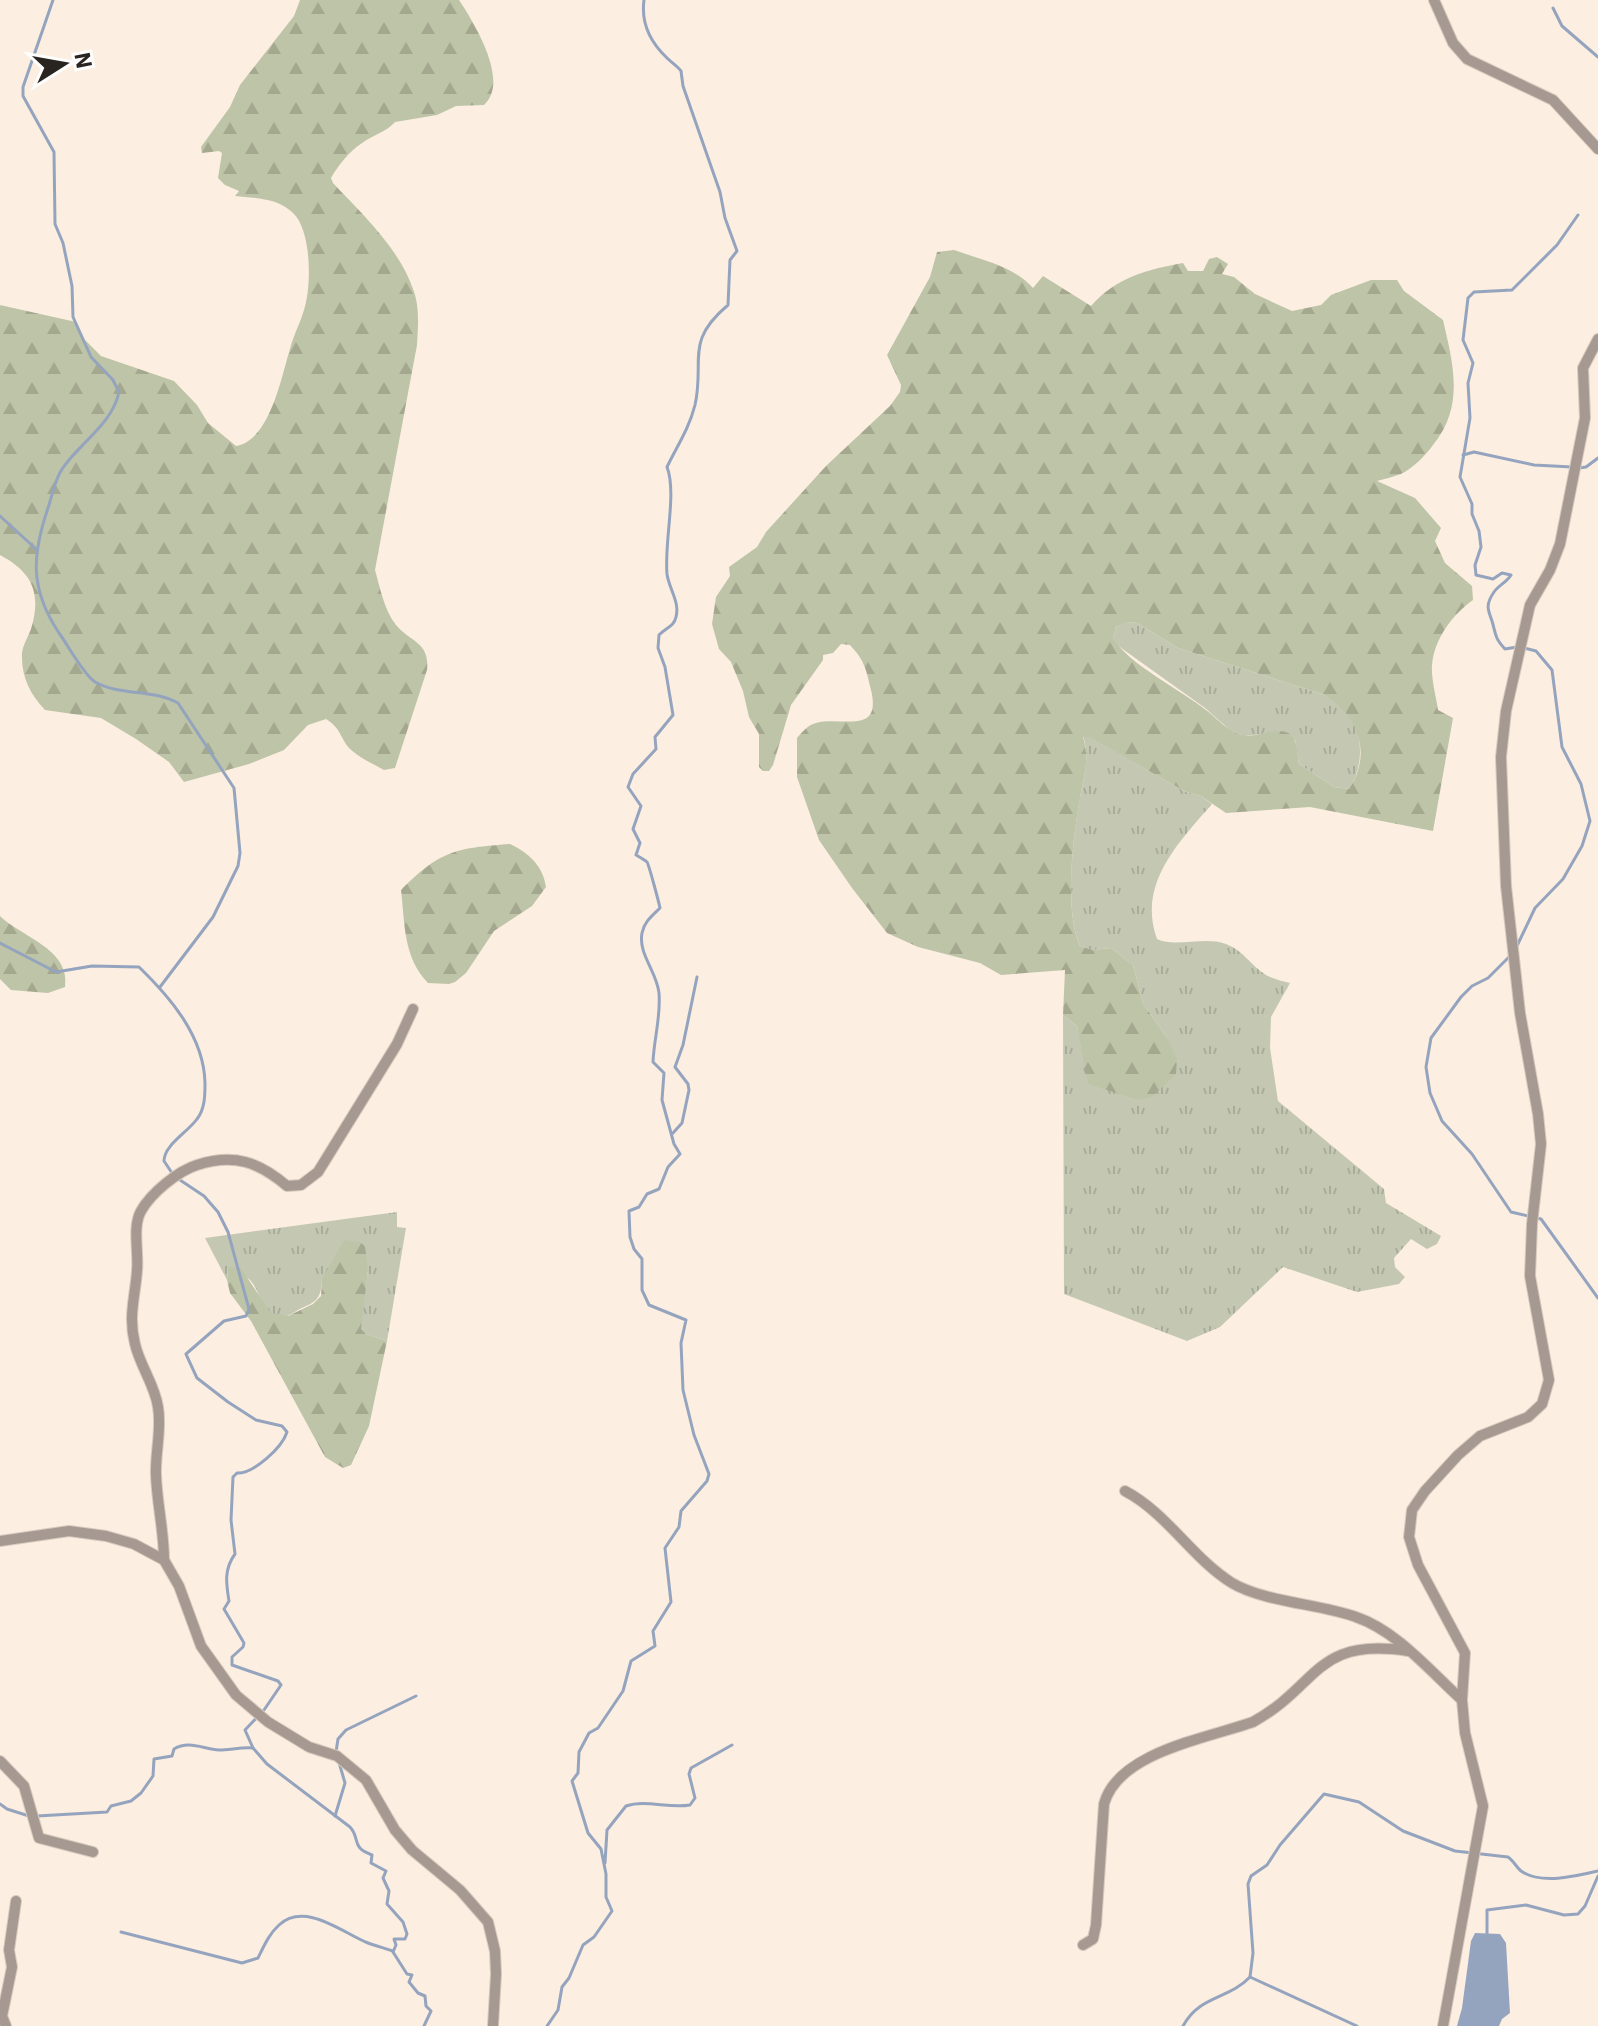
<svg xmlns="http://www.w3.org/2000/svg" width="1598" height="2026" font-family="'IBM Plex Sans',sans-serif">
<defs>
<pattern id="grass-tufts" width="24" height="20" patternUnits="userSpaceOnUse" patternTransform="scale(2)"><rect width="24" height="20" fill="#c4c8b3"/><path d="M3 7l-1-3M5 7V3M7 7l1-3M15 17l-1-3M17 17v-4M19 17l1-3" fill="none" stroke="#a8ac9a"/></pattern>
<pattern id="forest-firs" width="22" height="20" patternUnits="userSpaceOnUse" patternTransform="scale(2)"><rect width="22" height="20" fill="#bec4a7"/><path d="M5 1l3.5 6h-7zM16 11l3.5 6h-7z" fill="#a3a88f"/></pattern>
</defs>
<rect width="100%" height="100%" fill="#fceee0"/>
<g fill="url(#grass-tufts)">
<path d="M1127,622L1137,623L1178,648L1322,694C1327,697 1334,699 1339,703C1364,723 1366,764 1349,789L1334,787L1299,764L1295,740L1270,733L1244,736L1231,731L1205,708L1117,645L1113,638L1116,627Z"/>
<path d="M1083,736H1088L1186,792L1201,796L1212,804C1179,842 1137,884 1157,939C1175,948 1204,936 1226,944C1243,950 1251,966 1266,975C1273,979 1282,981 1290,983L1271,1017L1270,1048L1278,1101L1384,1189L1386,1203L1441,1236L1437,1244L1427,1249L1411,1239L1394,1258L1395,1267L1405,1277L1399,1284L1357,1292L1283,1267L1220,1327L1187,1341L1064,1294L1063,1015L1077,1026L1082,1048L1167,1038L1143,1003L1133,965L1111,948L1093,950L1080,946C1064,910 1073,837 1080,797C1084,776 1090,758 1083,736Z"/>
<path d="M397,1212V1227L406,1228L387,1341L366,1334L360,1329L368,1270L322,1279C321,1295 319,1301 304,1307C298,1309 293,1314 287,1316C263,1322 261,1291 250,1280C245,1275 234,1271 228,1268L227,1280L205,1238Z"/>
</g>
<g fill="url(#forest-firs)" fill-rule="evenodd">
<path d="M300,0H459C475,24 510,82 484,105L456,106L437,115L395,122C386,132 373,135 362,143C349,152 339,164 331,178L333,183C362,214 399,248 413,289C420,307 418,326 417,345L375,570C380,587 384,610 396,625C410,642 430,642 427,670L395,768L384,770C373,764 360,758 350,749C340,738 341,728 326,719L308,725L284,750L249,764L184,782L169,762L136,739L101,718L45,710C30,694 21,677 22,653C23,645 28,637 31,629C42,593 32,572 0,555V305L76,322L83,338L101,356L174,381L197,405L208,423L236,446C270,440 281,378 290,349C294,333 303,318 306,302C311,280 311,230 293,213C278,198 254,198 235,196L239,191L225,185L218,178L222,153L219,151L202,153L201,147L230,107L240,85L294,16Z"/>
<path d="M954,250C982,260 1013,266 1033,288L1043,276L1091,306C1117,277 1146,270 1183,263L1188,271H1203L1209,259L1217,257L1228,264L1222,274L1234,277L1255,294L1292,311L1321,305L1331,295L1371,280H1397L1404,291L1443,320C1453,364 1465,406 1433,445C1425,456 1413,468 1401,474C1393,477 1384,479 1377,481L1415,498L1441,528L1435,541L1445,563L1472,586L1473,600C1453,614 1434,639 1432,665C1431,679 1436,696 1438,710L1453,718L1433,831L1310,807L1226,813L1201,796L1186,792L1089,737H1083C1090,761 1084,774 1080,798C1073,837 1064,911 1080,946L1093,950L1111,948L1133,965L1143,1003L1167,1038L1177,1058L1176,1074L1152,1097L1138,1100L1088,1084L1077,1026L1063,1015L1065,970L1001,975L980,963L918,947L887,933L852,888L819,840L797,777V738C802,732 808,725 816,723C842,716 882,736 871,690C866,669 865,661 850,645L841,644L833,653L823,655V660L791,705L773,765L769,771H763L759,767V734L749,717L743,691L731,662L719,649L712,624L716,597L730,576L729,567L757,547L766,532L826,466L890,406L900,392L901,385L887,355L930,277L937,252ZM1128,622L1137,623L1178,648L1322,694C1358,713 1373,753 1349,789L1334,787L1299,764C1297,755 1298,740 1290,734C1278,725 1256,739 1242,735C1227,731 1218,719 1206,710C1181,690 1128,664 1113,638L1116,627Z"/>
<path d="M510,844C529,853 543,866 546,887L532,906L494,931L466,973L455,982L449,984L428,983C403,957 405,924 401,890C440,851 455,848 510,844Z"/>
<path d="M0,916C21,937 71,949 65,987L48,993L11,990L0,979Z"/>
<polygon points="344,1240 360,1242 365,1246 368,1270 361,1329 366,1334 387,1341 369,1426 351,1465 343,1468 325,1457 251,1321 230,1293 227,1280 228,1267 240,1267 271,1313 288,1316 313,1304 321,1296 322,1279"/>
</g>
<polygon fill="#95a4be" points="1475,1933 1500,1934 1506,1943 1510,2013 1502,2019 1499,2026 1457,2026 1462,2008 1471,1941"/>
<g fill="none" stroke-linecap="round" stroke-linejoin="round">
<g stroke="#95a4be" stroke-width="3">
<path d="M53,0L23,87V96L54,152L55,224L63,243L72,286L73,317L91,357L113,380L119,392C113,422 82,442 65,465C56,476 53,492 49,505C32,554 29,588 59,633C68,645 83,674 95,682C120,696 154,689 178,703L234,788L240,853L238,866L213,917L160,987"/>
<polyline points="1553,8 1562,26 1598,57"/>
<polyline points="1463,455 1474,452 1534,465 1572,467"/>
<polyline points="1579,468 1586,467 1598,458"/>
<polyline points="0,516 36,549"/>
<path d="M1517,647L1505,649C1494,637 1496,634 1492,621C1488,610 1485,605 1494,592C1499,585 1507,582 1511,575L1502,573L1493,579L1476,575L1475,565L1481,547L1479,531L1472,514V504L1460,477L1470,418L1468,383L1473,363L1463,340L1468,298L1474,292L1512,290L1557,245L1578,215"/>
<path d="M0,943L56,972L92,966L139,967C171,998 204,1037 205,1083C205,1095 205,1109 197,1119C188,1132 164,1145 164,1161L174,1176L204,1196L218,1212L228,1232L249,1309L246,1316L224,1321L186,1354L197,1378L228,1402L256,1420L282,1426L287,1432C282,1448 253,1474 237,1473L233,1477L231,1520L235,1554C224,1569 226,1583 229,1601L224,1609L244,1643L243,1647L232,1657V1665L278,1681L281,1685L264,1710L245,1730L253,1748"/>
<polyline points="1516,948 1535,908 1563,879 1582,846 1590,821 1581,784 1562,747 1552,670 1536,651 1524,648"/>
<polyline points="1512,954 1488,978 1472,986 1461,997 1431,1038 1426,1067 1430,1093 1442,1121 1472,1154 1511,1212 1541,1219 1598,1298"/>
<polyline points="673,1133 682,1123 689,1090 688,1084 675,1067 683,1045 697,977"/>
<polyline points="336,1752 338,1739 346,1730 416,1696"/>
<polyline points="0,1804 7,1809 29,1816"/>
<path d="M37,1816L107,1812L111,1806L131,1801L141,1793L153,1776L154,1759L172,1756L174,1749C189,1740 203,1749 219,1750C230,1750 241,1747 253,1748L267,1764L350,1827C361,1839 350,1847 372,1855L371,1863L386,1871L383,1878L389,1891L387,1904L403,1922L407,1934L405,1939H394L396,1945L393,1952L407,1974L412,1975L409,1982L418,1993L425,1996L426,2006L431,2011L424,2026"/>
<polyline points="335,1816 345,1783 338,1759"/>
<path d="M605,1863L607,1830L626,1806C646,1799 669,1809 690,1805L695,1798L689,1774L691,1768L732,1745"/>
<path d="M121,1932L242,1963L258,1958C264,1946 269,1934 279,1925C305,1901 343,1933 368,1943C376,1946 384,1948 393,1951"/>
<polyline points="1487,1934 1487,1910 1526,1905 1564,1915 1578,1914 1585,1906 1598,1876"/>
<polyline points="1250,1977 1357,2026"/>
<path d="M547,2026L558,2010L562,1987L569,1978L583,1945L594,1937L612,1911L606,1897V1874L601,1849L588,1833L572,1781L578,1773L579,1752L589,1733L598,1728L623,1691L631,1661L655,1646L653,1631L671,1602L665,1548L679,1527L681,1511L707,1481L709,1474L694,1435L683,1390L681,1343L686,1320L649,1305L642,1290V1259L634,1249L630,1237L629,1211L639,1207L647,1194L659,1189L668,1167L680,1154L674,1144L662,1100L664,1073L653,1062C654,1038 661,1017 659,993C657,972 638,954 642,933C644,922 652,916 660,908C659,903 649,865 647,862C646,861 638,856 636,855L640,843L633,829L641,806L628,787L633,774L656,749L655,737L673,715L665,667L658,648L659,635C665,628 674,627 676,617C680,602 669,589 667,574C664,542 677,493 667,467C677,446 689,429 695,405C705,360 684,342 728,305L730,260L737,251L725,218L720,192L683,86L681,71C677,66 672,63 667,58C650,42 641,22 644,0"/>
<path d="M1183,2026C1200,1995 1228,2000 1250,1977L1253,1953L1248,1884L1251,1876L1267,1865L1280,1845L1324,1794L1359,1802L1403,1831L1455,1851L1508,1857C1514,1861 1516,1867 1521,1871C1541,1885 1577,1876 1598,1871"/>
</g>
<g stroke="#d6cabd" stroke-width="12">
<g id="street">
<polyline points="1434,0 1453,43 1467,59 1553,100 1598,149"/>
<path d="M1125,1491C1167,1513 1192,1558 1232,1583C1264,1602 1320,1604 1356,1617C1397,1631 1430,1671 1462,1700"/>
<polyline points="0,1541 69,1531 106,1536 134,1544 164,1560 179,1586 201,1646 236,1695 268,1722 309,1747 337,1756 366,1780 395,1830 412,1850 460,1890 488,1922 495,1951 496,1974 493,2026"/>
<path d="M164,1560C164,1531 157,1504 156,1475C155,1453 162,1429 158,1407C155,1385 140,1366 135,1344C128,1316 135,1298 137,1271C139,1253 132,1227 141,1211C151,1193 178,1171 197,1165C234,1153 259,1162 287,1186L301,1185L318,1172L397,1044L413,1009"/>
<polyline points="0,1761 24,1786 39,1838 93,1852"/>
<path d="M1083,1945L1093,1939L1096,1925L1104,1804C1118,1752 1208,1738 1253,1722C1320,1685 1314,1637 1408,1651"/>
<polyline points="6,2026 2,2016 12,1967 9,1950 16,1901"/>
<polyline points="1443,2026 1483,1806 1465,1733 1462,1700 1465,1653 1418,1565 1409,1537 1412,1510 1425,1491 1458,1455 1480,1436 1528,1417 1542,1404 1549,1380 1530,1276 1532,1224 1541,1144 1538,1114 1520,1013 1506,886 1501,757 1506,711 1530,605 1550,570 1560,544 1585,418 1583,368 1598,339"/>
</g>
</g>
<use href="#street" stroke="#a69992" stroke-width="10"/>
</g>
<g transform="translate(64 64) rotate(79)" stroke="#fdfefd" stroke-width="6" paint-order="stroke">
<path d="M0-6L14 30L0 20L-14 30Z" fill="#29241f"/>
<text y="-12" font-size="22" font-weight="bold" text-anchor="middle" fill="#29241f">N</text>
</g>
</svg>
